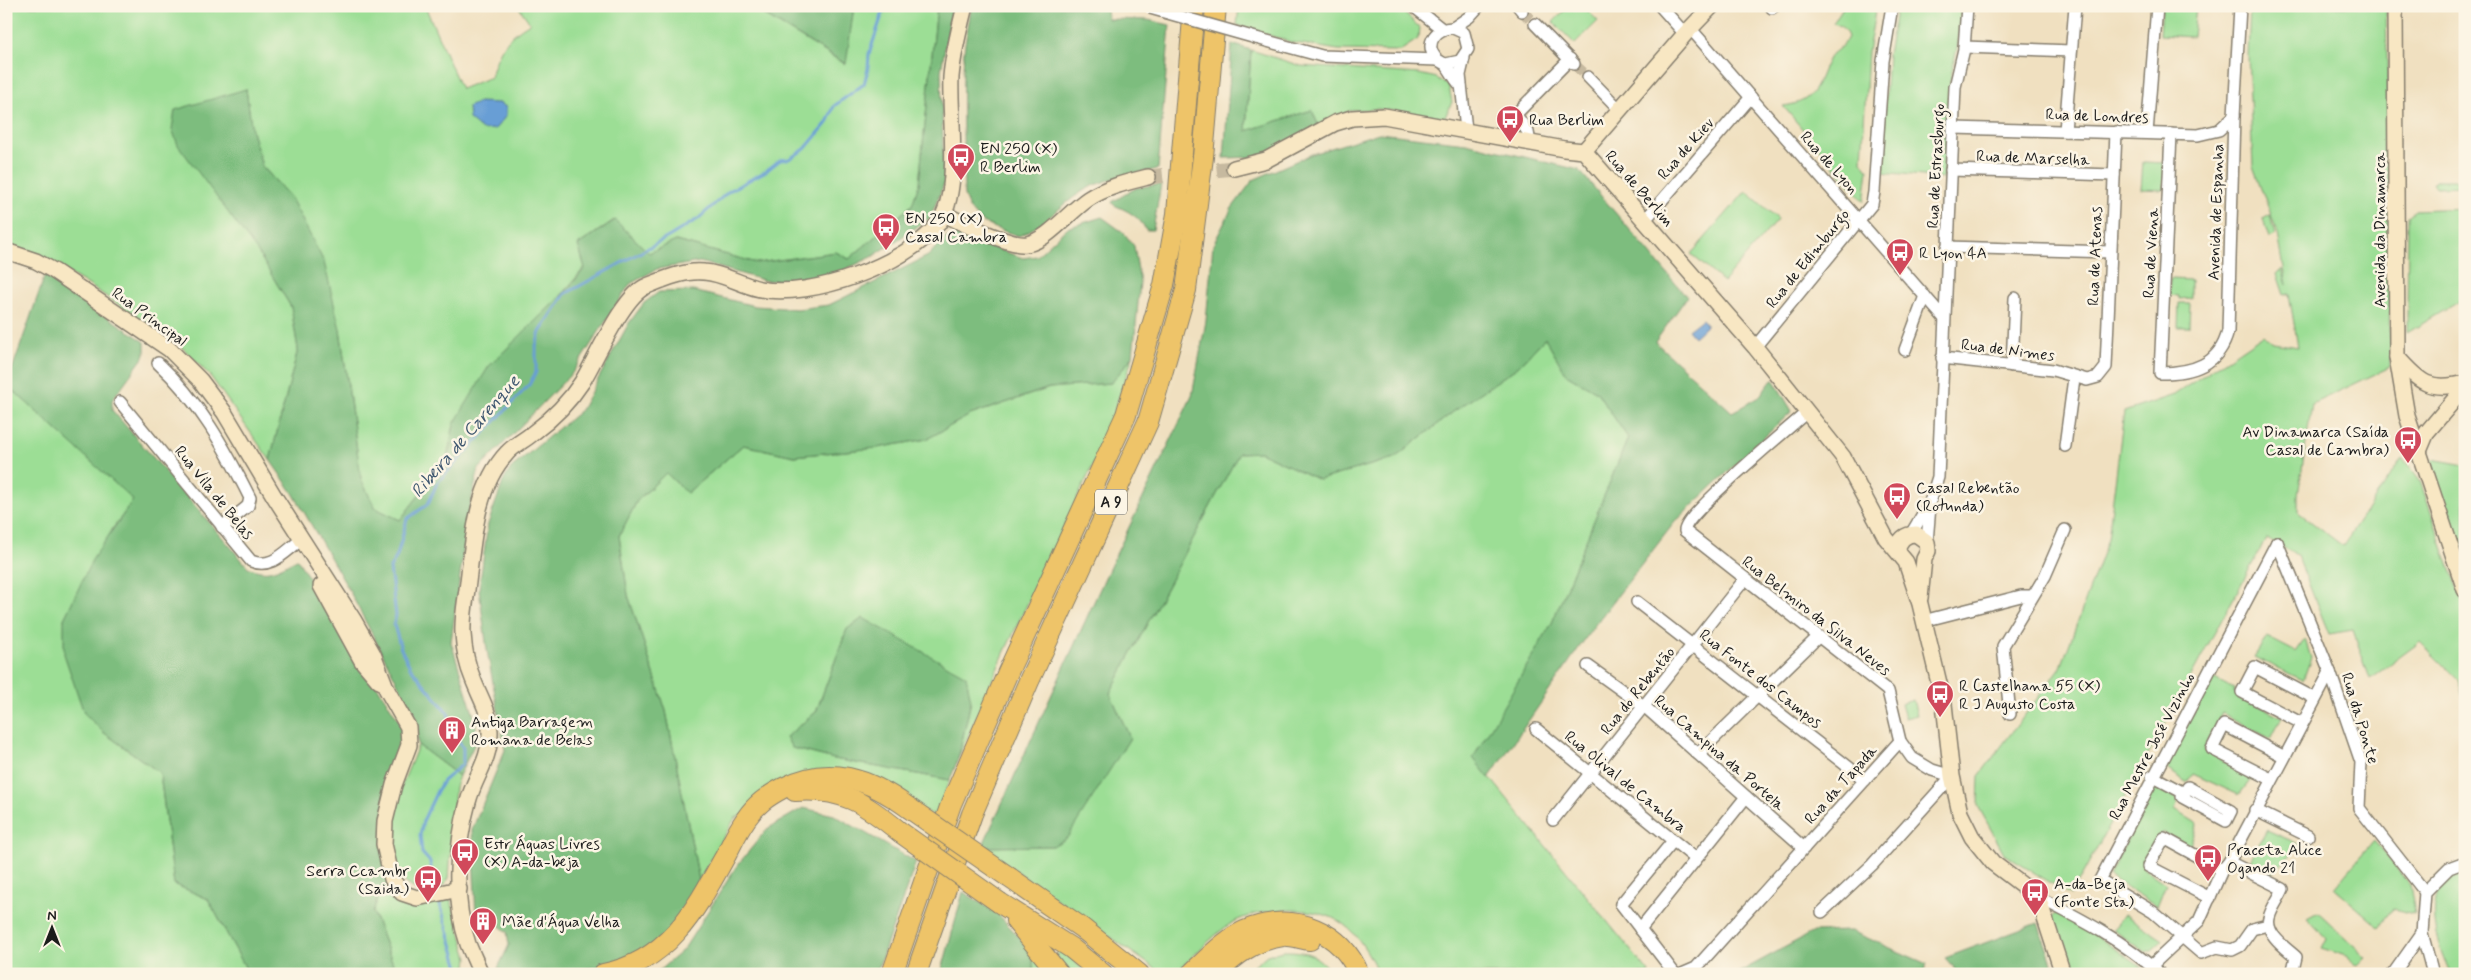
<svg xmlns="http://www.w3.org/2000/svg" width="2471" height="980" font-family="Mynerve,sans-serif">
<rect width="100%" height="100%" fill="#fcf5e5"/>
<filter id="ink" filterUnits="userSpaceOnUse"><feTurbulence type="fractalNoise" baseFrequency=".02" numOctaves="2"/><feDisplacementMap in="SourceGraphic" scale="10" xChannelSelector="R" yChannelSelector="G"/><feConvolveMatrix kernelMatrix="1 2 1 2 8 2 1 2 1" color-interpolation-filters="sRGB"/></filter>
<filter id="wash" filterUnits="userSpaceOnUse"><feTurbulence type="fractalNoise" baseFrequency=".0096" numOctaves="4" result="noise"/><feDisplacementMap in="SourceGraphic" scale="20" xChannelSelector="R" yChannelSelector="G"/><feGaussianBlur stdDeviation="1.12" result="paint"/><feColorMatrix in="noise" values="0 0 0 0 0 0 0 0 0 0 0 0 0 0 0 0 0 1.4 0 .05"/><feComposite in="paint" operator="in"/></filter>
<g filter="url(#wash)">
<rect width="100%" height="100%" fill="#f0e0c0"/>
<g fill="#9cde95" stroke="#5c7d58">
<path d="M6,6H425L461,89L491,77C498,51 506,37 530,23L518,6H749L845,64L854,6H937L919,184L912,205L849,259L836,252L757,263L676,241L649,253L614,220L578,245L585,267L454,424L447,459L400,520L375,508L361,479L340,329L291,198L262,166L252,131L246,89L259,254L291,307L298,349L270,460L211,377L178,343L84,282L36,254L6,245Z"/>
<polygon points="1239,6 1397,6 1419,27 1418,39 1400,51 1338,50 1290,42 1237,25"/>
<polygon points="1569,6 1583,6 1598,21 1575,44 1553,22"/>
<path d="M1844,6H1876L1868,52L1862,161L1868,170L1864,202L1783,106C1817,102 1815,85 1828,60C1832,51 1842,50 1848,37C1845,29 1841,25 1833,23Z"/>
<polygon points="1897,6 1962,6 1958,43 1950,81 1944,178 1881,172 1888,54"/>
<polygon points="2162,6 2196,6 2193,37 2160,35"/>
<polygon points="2250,6 2386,6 2391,254 2390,367 2312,404 2298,495 2298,512 2343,546 2402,458 2420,481 2465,610 2465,707 2459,681 2420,642 2370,679 2353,630 2329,634 2297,555 2266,539 2071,895 2005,855 1978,806 1979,776 2061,667 2108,539 2124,412 2174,395 2263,335 2273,343 2298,347 2289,294 2284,295 2277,274 2282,269 2287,285 2278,234 2253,166 2248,56"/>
<polygon points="1251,50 1301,66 1419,74 1437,78 1449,87 1452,102 1445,117 1379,109 1351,110 1319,127 1312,110 1246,131"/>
<polygon points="2143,162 2166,163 2164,190 2141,189"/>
<polygon points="2436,180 2465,180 2465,186 2437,187 2433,184"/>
<polygon points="1746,191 1778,219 1723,282 1691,254"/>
<polygon points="2465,208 2465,298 2407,333 2408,216 2415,210"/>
<polygon points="2270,215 2275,235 2269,238 2263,219"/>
<polygon points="2170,279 2191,280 2191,298 2179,299 2179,296 2169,295"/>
<polygon points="2179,303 2190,303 2189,327 2178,327"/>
<path d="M1545,338L1566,374L1597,392L1628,438L1552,623L1474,758L1650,974H1379C1370,957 1360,936 1343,924C1317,904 1260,907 1232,923C1216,932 1190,960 1174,974H1163L982,847L1053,846L1130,738L1110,693L1239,453L1260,452L1319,480L1395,458L1453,412L1519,366Z"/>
<polygon points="1133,356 1102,446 1005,651 958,759 971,701 847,629 816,712 786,737 792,748 834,759 950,780 935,816 844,771 735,818 699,880 666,711 628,595 619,536 637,501 666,473 687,493 743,445 794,456 877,448 927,439 970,415 1050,388 1111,383"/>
<polygon points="6,387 16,393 134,500 113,528 64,619 84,713 103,732 160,773 174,884 208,899 249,974 6,974"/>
<polygon points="2432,459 2465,465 2465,566 2433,469"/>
<polygon points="2267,637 2296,652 2305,639 2311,658 2303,680 2254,657"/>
<polygon points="2211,677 2234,689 2234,693 2282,717 2271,739 2222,713 2204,750 2252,778 2239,795 2193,774 2187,782 2165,768"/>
<polygon points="1913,700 1917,715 1905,718 1901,704"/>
<path d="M418,745L459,776L455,787L449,878L444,885L418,891C399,880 399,876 394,855C384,810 404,785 418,745Z"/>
<polygon points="2154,786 2178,799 2175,810 2198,824 2189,847 2162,832 2143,868 2166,884 2157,906 2109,876"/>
<polygon points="2267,830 2301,845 2272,873 2249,862"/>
<polygon points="2374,841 2410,884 2415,914 2393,909 2379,927 2334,888"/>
<path d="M2465,873V974H2451C2435,943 2416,882 2465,873Z"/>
<polygon points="385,876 393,895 407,904 445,896 451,900 468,958 466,974 397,974 373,912"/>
<polygon points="2318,912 2366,957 2358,965 2347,956 2321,948 2326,938 2307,918"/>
<polygon points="2057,913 2084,927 2151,974 2070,974 2051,917"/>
<polygon points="2124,914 2163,940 2152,950 2146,952 2113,930"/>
<polygon points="1059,948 1089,974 1068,974 1057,956"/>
<polygon points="1032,951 1045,974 1034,974"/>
<path d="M1283,951C1309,951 1316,954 1333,974H1245L1267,955Z"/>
</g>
<g fill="#7dbd7e" stroke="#4c6c4d">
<polygon points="749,6 854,6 846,64"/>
<polygon points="937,6 952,6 941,71 944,184 930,218 872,257 831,276 766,281 700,262 657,269 630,284 573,372 479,469 469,509 451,642 476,723 476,741 459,776 418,745 416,718 349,590 293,493 270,460 298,349 291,307 259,254 178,145 172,129 175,110 246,89 252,131 262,166 291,198 324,262 340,329 361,479 375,508 400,520 447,459 454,424 489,366 567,290 585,268 578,245 615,220 649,253 676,241 757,263 836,252 849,259 912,205 919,184"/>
<path d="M971,6H1105L1108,19L1148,20L1170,25L1158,169C1136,174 1102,179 1083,191C1059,206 1048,223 1019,236C993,227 972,224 964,195C964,147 961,99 964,52C965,38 970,22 971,6Z"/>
<polygon points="1232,44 1251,50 1246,131 1312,110 1319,127 1259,157 1224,158"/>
<polygon points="1379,133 1466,143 1579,170 1687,297 1655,342 1732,412 1758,398 1773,379 1792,411 1674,523 1594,626 1489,778 1473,758 1552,623 1628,438 1597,392 1566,374 1545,338 1519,366 1453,412 1395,458 1319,480 1260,452 1239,453 1110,693 1130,738 1067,838 1053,846 982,847 1109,569 1192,396 1206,321 1213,245 1232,208 1253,180 1312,154"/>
<path d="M1161,184L1153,230H1146C1139,216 1128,211 1114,205L1112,202L1136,188Z"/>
<polygon points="1102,217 1124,233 1134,246 1140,282 1133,356 1111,383 1049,388 970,415 927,439 877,448 794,456 743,445 687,493 666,473 637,501 619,536 628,595 666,711 699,880 675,926 646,951 613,964 580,970 510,974 498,968 509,945 507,932 497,924 476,918 472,830 505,750 487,650 479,589 488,524 503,482 511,468 581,410 629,323 644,303 659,292 693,291 755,306 797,309 829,305 928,256 944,239 955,234 1023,258 1037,256 1067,228"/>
<path d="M45,275L145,342V355L112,400V410L248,567C269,577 278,568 297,559L401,724L406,738L397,760L385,876L373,912L397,974H249L208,899L174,884L160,773L103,732L84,713L64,654V619L92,560L133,500L16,393L6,387Z"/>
<polygon points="863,618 966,676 971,701 958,759 950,780 834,759 792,748 786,737 816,712 847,629"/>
<polygon points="803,808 834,815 916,862 876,974 655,974 684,949 736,867 767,829"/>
<polygon points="963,892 996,912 1032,951 1034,974 941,974"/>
<polygon points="2038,923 2056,974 1960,974 1945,958"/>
<polygon points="1851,931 1927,964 1922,974 1736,974 1813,932"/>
</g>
<g fill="#689ed5" stroke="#425d78">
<polygon points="479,102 499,103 506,107 506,116 495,129 482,130 469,119 468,107"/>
<polygon points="1702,319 1707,325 1694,337 1688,330"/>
</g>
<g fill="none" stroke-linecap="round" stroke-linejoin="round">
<g stroke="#689ed5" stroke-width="3">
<polyline points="435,889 430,862 422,853 420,835 423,821 437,791 443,781 463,764 463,748 453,731 448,713 410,667 401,649 394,625 396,615 390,568 397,556 407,519 428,504 437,483 529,385 536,372 536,346 540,332 565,294 670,236 698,219 729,191 766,171 780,160 789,159 805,149 827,123 834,106 864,84 868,69 869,54 885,6"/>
<polyline points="439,901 461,974"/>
</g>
</g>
</g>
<g filter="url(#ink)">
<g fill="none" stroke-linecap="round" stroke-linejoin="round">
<g stroke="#c6b99f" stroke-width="11" stroke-dasharray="11 5.5" stroke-linecap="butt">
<polyline points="1522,11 1535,24"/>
<polyline points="1575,65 1588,77"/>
</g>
<polyline stroke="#c6b99f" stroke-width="15" stroke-dasharray="15 8" stroke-linecap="butt" points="1148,177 1234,168"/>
<g stroke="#867e6e" stroke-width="14">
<g id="street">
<polyline points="1413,6 1442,29"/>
<polyline points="1518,6 1522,11"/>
<polyline points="1661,7 1685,34"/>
<polyline points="1772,8 1774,6"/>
<polyline points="1535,24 1574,64"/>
<polyline points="1453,28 1469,17 1479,6"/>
<polyline points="1690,28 1944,318"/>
<polyline points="1256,38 1322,56 1438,60"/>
<polyline points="1964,47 2071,51"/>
<polyline points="1464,58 1460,75 1466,130"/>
<path d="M1446,64L1460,61L1468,49L1464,33L1453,28C1437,27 1424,43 1435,57C1438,62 1444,62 1447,66C1452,73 1455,80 1461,86"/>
<polyline points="1588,77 1619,109"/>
<polyline points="1953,128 2198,135 2219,130 2234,116"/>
<polyline points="2065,131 2075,6"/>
<polyline points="2147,133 2157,6"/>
<path d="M2171,134L2160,373C2192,373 2220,365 2228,331L2234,116L2240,6"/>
<polyline points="1530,143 1528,132 1516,115 1517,113 1570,59"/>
<polyline points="1951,170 2114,175"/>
<polyline points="1645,220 1751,97"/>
<polyline points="1947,247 2110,252"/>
<polyline points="1755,347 1872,204 1874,192 1883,61 1892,6"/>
<polyline points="1905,350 1925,296"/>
<polyline points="1942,358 2053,370 2087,380 2098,377 2106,367 2116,132"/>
<path d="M158,363C199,401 225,448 250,498L248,506L222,527"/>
<polyline points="2012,366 2015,298"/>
<path d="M120,402L251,561C270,569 283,554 297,543"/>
<path d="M1807,412C1790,427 1683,516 1685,531L1888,691L1900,741L1912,758L1932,770L1952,776L1872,865L1822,912"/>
<polyline points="2065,446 2074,378"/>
<polyline points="1911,534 1930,502 1938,477 1955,87 1964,49 1967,6"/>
<polyline points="1927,542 1930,506"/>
<polyline points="2277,542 2330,672 2361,762 2359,808 2425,892"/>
<polyline points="1637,602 1865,780"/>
<polyline points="1923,621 2021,596 2032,596"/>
<polyline points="1588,666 1645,707 1804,848"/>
<polyline points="2010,714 2003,646 2045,576 2065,530"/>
<polyline points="2301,723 2242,692 2255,667 2314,698"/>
<polyline points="1536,729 1696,859"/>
<polyline points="1698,754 1818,637"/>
<polyline points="2152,776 2184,793"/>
<polyline points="2271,779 2212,749 2224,725 2283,756"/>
<polygon points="2188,787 2231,811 2226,821 2182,797"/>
<polyline points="2255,810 2308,836"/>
<polyline points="1553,820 1745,579"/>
<polyline points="1673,841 1621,904 1675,974"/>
<path d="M2229,862L2283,889C2279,899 2271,908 2269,918C2265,934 2286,948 2296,957L2292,974"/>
<path d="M2038,897C2081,919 2124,941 2160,974"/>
<polyline points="2210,898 2148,866 2164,838 2222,870"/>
<polyline points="2268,925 2252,929 2240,946 2232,950 2217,947 2201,953 2153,912 2100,880 2277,542"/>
<polyline points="1640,929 1746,797"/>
<polyline points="2422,933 2433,974"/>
<polyline points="2151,966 2199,921 2222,870 2229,862 2330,672"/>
<polyline points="1682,974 1696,968 1900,741"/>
<polyline points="2393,974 2422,933 2425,892 2449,868 2465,862"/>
</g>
</g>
<g stroke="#867e6e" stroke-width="18">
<g id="secondary">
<polyline points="2395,6 2397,357 2407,416 2465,590"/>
<polyline points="1584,151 1685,34 1712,6"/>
<polyline points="1234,168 1266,160 1335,123 1352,118 1384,116 1564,149 1584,151 1755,347 1843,457 1886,538 1906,562 1920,604 1944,704 1952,776 1960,813 1972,837 1993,863 2038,897 2063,974"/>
<path d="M945,214C959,222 1012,247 1027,244C1048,240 1070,211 1088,199C1106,187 1128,182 1148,177"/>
<polyline points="6,251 36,261 54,271 169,349 200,380 224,412 274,496 353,619 373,654 387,690 408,727 409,745 394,785 385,821 384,844 392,879 402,893 417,898 459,889"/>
<path d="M2397,357C2420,383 2430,392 2465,383"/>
<polyline points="2419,451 2427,432 2465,387"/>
<path d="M1898,551C1898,540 1905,534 1916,534L1927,542L1928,551L1924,559L1920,598"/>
<polyline points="321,586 362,661 379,681"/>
<path d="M481,974C477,964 472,954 468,944C453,901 456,845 468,802C474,778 490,760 490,734C491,713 480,698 473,679C467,665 464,650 463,634C462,617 466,599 468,582C473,540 476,486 507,453C514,445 525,440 533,433C552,419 569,402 582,382C596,359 624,294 647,286C664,279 685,270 704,272C723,273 741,285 760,289C811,299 906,265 938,224C962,193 949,115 951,77C953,53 959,30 965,6"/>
</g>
</g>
<g stroke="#867e6e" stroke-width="22">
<g id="highway">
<path d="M795,791C841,787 866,804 900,832"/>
<polyline points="1010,878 1082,928 1139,974"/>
<polyline points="1000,903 1071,948 1103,974"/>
<polyline points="1016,921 1059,974"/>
<path d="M603,974C669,962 696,909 726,855C732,843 738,830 746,819C756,804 768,796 783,788C829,764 870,779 909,808"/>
<polyline points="892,974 951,804 1008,672 1126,415 1164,285 1177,214 1194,6"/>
<polyline points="916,974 972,814 1029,681 1148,422 1186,290 1203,157 1216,6"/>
<path d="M1191,974C1209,957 1228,936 1252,928C1296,913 1341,931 1359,974"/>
<path d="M1216,974C1235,955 1256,939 1283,936C1291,935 1301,939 1310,940"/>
</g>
</g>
<use href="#street" stroke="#fff" stroke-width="11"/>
<use href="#secondary" stroke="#f8e7c3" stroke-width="15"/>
<use href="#highway" stroke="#eec469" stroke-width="20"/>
<g stroke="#867e6e" stroke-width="14" stroke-linecap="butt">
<polyline id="street-bridge" points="1150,8 1256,38"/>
</g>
<g stroke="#867e6e" stroke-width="22" stroke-linecap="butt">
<g id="highway-bridge">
<polyline points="909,808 1010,878"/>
<polyline points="900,832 1000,903"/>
</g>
</g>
<use href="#street-bridge" stroke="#fff" stroke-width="11"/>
<use href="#highway-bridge" stroke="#eec469" stroke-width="20"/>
</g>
</g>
<defs>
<g id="bus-pin" transform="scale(1.4375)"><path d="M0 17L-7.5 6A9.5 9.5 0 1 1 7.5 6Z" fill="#d1495b" stroke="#fcf5e5"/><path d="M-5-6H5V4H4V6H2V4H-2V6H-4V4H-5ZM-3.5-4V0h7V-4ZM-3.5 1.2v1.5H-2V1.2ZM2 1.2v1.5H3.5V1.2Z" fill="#fff"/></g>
<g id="building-pin" transform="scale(1.4375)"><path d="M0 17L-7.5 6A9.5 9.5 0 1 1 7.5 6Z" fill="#d1495b" stroke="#fcf5e5"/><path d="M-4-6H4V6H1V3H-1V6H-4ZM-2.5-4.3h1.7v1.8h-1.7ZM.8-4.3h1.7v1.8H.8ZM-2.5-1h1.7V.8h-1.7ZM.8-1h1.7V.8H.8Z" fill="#fff"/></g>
</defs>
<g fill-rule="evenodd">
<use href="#bus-pin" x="1510" y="119"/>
<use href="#bus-pin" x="961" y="157"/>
<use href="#bus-pin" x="886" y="227"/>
<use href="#bus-pin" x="1900" y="252"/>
<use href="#bus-pin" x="2408" y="440"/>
<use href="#bus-pin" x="1897" y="496"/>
<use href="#bus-pin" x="1940" y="694"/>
<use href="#building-pin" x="452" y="730"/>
<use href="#bus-pin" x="465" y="852"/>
<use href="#bus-pin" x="2208" y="858"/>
<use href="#bus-pin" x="428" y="879"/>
<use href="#bus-pin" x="2035" y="892"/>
<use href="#building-pin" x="483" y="921"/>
</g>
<g text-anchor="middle" stroke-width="5" stroke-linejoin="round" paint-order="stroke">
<rect fill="#fcf5e5" stroke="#5f5d58" stroke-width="1" x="1095" y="489.5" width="32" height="25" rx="4"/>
<g font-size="15" font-weight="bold" fill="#1c1c1c">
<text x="1111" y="507">A 9</text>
</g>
<g font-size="16" fill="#1c1c1c" stroke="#fcf5e5">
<text transform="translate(2097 115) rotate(2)" y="6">Rua de Londres</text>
<text transform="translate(1685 148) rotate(-49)" y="6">Rua de Kiev</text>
<text transform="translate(2033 157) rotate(2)" y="6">Rua de Marselha</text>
<text transform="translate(1830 162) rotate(48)" y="6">Rua de Lyon</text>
<text transform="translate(1935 166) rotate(-87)" y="6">Rua de Estrasburgo</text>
<text transform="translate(1640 188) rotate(49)" y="6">Rua de Berlim</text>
<text transform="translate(2215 212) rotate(-88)" y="6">Avenida de Espanha</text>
<text transform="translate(2379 230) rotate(-90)" y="6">Avenida da Dinamarca</text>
<text transform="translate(2150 253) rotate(-87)" y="6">Rua de Viena</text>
<text transform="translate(2094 256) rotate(-88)" y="6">Rua de Atenas</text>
<text transform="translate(1807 258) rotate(-51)" y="6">Rua de Edimburgo</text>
<text transform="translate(150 316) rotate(36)" y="6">Rua Principal</text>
<text transform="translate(2008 349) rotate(7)" y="6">Rua de Nimes</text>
<text transform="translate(215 492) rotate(51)" y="6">Rua Vila de Belas</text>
<text transform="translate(1817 615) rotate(38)" y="6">Rua Belmiro da Silva Neves</text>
<text transform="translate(1761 678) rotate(38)" y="6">Rua Fonte dos Campos</text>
<text transform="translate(1637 690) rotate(-51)" y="6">Rua do Rebentão</text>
<text transform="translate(2361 718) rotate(73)" y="6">Rua da Ponte</text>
<text transform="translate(2151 746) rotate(-62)" y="6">Rua Mestre José Vizinho</text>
<text transform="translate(1720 752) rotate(41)" y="6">Rua Campina da Portela</text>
<text transform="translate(1626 781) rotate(39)" y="6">Rua Olival de Cambra</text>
<text transform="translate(1840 784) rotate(-48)" y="6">Rua da Tapada</text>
</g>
<g font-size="16" fill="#1c1c1c" stroke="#fcf5e5" text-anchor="start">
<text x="1529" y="125">Rua Berlim</text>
<text x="980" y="154">EN 250 (X)<tspan x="980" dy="18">R Berlim</tspan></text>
<text x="905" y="224">EN 250 (X)<tspan x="905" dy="18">Casal Cambra</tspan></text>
<text x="1919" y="258">R Lyon 4A</text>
<text x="2389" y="437" text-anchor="end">Av Dinamarca (Saída<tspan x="2389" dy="18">Casal de Cambra)</tspan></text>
<text x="1916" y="493">Casal Rebentão<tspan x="1916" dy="18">(Rotunda)</tspan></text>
<text x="1959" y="691">R Castelhana 55 (X)<tspan x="1959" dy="18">R J Augusto Costa</tspan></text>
<text x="471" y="727">Antiga Barragem<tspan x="471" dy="18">Romana de Belas</tspan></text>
<text x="484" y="849">Estr Águas Livres<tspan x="484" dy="18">(X) A-da-beja</tspan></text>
<text x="2227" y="855">Praceta Alice<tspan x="2227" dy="18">Ogando 21</tspan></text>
<text x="409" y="876" text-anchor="end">Serra Ccambr<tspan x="409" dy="18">(Saida)</tspan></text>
<text x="2054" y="889">A-da-Beja<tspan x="2054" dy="18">(Fonte Sta)</tspan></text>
<text x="502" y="927">Mãe d'Água Velha</text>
</g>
<g font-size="18" font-style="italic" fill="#3e566f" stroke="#fcf5e5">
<text transform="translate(465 436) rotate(-49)" y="6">Ribeira de Carenque</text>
</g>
</g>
<rect width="2471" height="980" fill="none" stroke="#fcf5e5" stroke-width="25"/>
<g transform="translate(52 928)" stroke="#fcf5e5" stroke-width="4" paint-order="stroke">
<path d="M0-4L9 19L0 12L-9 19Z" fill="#1c1c1c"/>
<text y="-8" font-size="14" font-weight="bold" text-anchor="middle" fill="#1c1c1c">N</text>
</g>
</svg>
